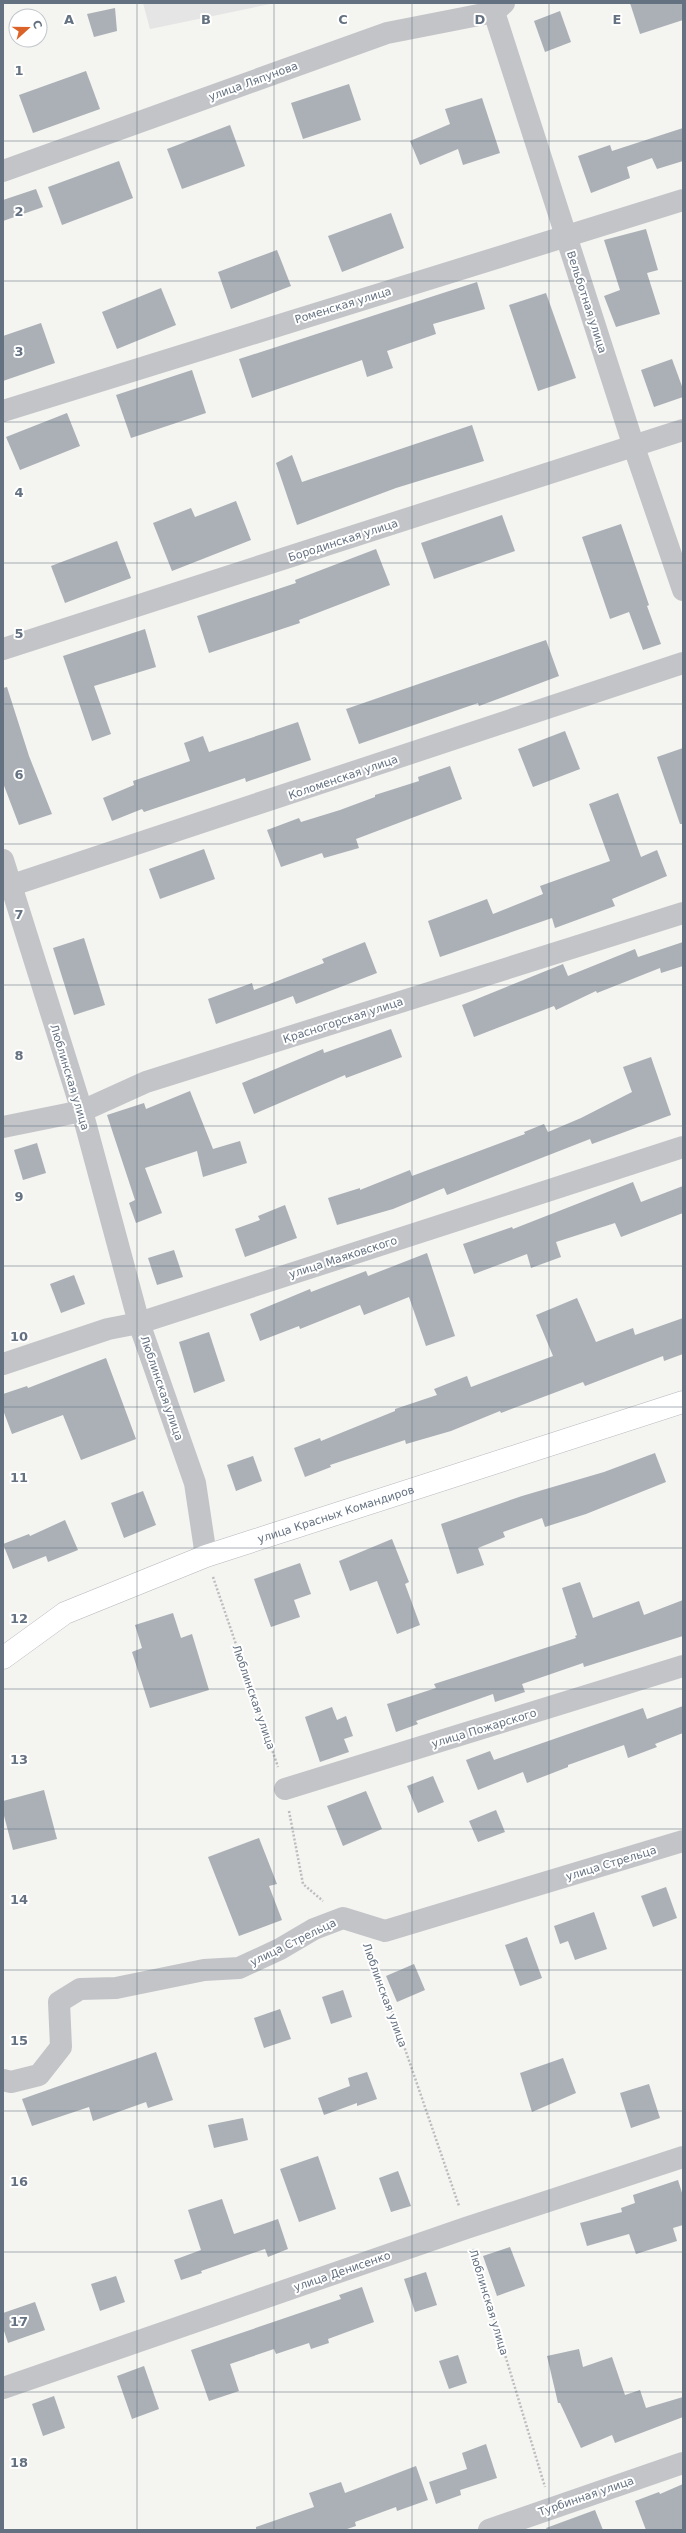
<svg xmlns="http://www.w3.org/2000/svg" width="686" height="2533" font-family="'DejaVu Sans',sans-serif">
<rect width="100%" height="100%" fill="#f4f4f0"/>
<polygon fill="#e4e5e4" points="143,3 275,3 150,29"/>
<g fill="#aab0b6">
<polygon points="630,3 683,3 683,20 640,34"/>
<polygon points="115,8 117,31 94,37 87,14"/>
<polygon points="560,11 571,42 545,52 534,21"/>
<polygon points="86,71 100,109 33,133 19,95"/>
<polygon points="349,84 361,120 303,139 291,103"/>
<polygon points="482,98 500,153 463,165 458,149 420,165 410,141 450,124 445,109"/>
<polygon points="230,125 245,166 182,189 167,149"/>
<polygon points="683,128 683,161 657,169 652,158 627,167 630,178 591,193 578,156 610,145 612,151"/>
<polygon points="119,161 133,198 62,225 48,187"/>
<polygon points="36,189 43,207 3,221 3,200"/>
<polygon points="391,213 404,248 342,272 328,236"/>
<polygon points="646,229 658,270 647,273 660,314 616,327 604,296 620,290 604,240"/>
<polygon points="277,250 291,286 231,309 218,272"/>
<polygon points="477,282 485,309 433,324 436,334 387,351 393,368 367,377 362,360 252,398 239,359"/>
<polygon points="161,288 176,325 117,349 102,312"/>
<polygon points="546,293 576,378 538,391 509,305"/>
<polygon points="41,323 55,363 3,381 3,336"/>
<polygon points="672,359 683,389 683,397 654,407 641,370"/>
<polygon points="192,370 206,413 131,438 116,395"/>
<polygon points="67,413 80,446 20,470 6,437"/>
<polygon points="472,425 484,461 396,488 297,525 276,463 292,455 302,482"/>
<polygon points="236,501 251,540 172,571 153,523 191,508 195,517"/>
<polygon points="502,515 515,551 434,579 421,543"/>
<polygon points="621,524 649,605 647,606 661,644 643,650 629,612 610,619 582,537"/>
<polygon points="117,541 131,578 65,603 51,566"/>
<polygon points="376,549 390,585 299,620 300,623 209,653 197,616 296,583 295,580"/>
<polygon points="145,629 156,667 94,686 111,734 92,741 63,656"/>
<polygon points="546,640 559,676 479,706 478,703 359,744 346,709"/>
<polygon points="7,687 29,756 52,814 19,825 3,783 3,688"/>
<polygon points="298,722 311,760 246,782 245,778 144,812 142,809 112,821 103,798 134,785 133,781 190,761 184,743 203,736 209,752"/>
<polygon points="565,731 580,769 533,787 518,749"/>
<polygon points="683,748 683,824 680,824 657,757"/>
<polygon points="450,766 462,799 356,839 359,848 324,858 322,853 281,867 267,830 299,818 301,822 340,810 375,797 375,795 419,781 418,777"/>
<polygon points="618,793 641,857 657,850 667,876 612,899 615,906 555,928 552,918 440,957 428,921 487,899 493,914 543,894 540,886 610,861 589,804"/>
<polygon points="204,849 215,879 160,899 149,869"/>
<polygon points="84,938 105,1005 74,1015 53,948"/>
<polygon points="365,942 377,973 296,1004 293,996 216,1024 208,999 252,983 254,990 324,963 322,959"/>
<polygon points="683,942 683,966 661,973 660,968 597,993 596,991 556,1010 554,1006 474,1037 462,1005 563,964 568,976 635,949 638,957"/>
<polygon points="391,1029 402,1057 346,1078 345,1075 254,1114 242,1083 323,1049 324,1053"/>
<polygon points="651,1057 671,1115 592,1144 590,1139 447,1195 444,1188 393,1209 337,1225 328,1198 360,1188 360,1190 410,1170 412,1176 525,1134 524,1132 544,1124 548,1132 581,1118 632,1092 623,1067"/>
<polygon points="190,1091 213,1149 240,1141 247,1163 203,1177 197,1151 145,1168 162,1213 136,1223 129,1203 135,1200 107,1115 144,1103 146,1109"/>
<polygon points="37,1143 46,1173 23,1180 14,1150"/>
<polygon points="633,1182 641,1202 683,1186 683,1213 621,1237 615,1223 556,1242 561,1257 531,1268 527,1254 474,1274 463,1244 512,1227 513,1229"/>
<polygon points="285,1205 297,1238 245,1257 235,1229 260,1220 258,1216"/>
<polygon points="174,1250 183,1277 157,1285 148,1258"/>
<polygon points="427,1253 455,1336 426,1346 409,1297 364,1315 360,1305 300,1329 299,1326 260,1341 250,1314 310,1289 311,1292 366,1271 368,1276"/>
<polygon points="74,1275 85,1304 61,1313 50,1284"/>
<polygon points="577,1298 596,1342 633,1328 635,1335 683,1318 683,1354 664,1361 663,1356 585,1386 583,1382 501,1413 500,1411 451,1431 406,1444 405,1440 330,1465 331,1467 305,1477 294,1448 320,1438 321,1441 395,1411 395,1409 437,1395 434,1389 467,1376 471,1387 553,1356 536,1315"/>
<polygon points="209,1332 225,1381 194,1393 179,1342"/>
<polygon points="106,1358 136,1439 81,1460 63,1415 12,1434 3,1410 3,1394 27,1386 28,1388"/>
<polygon points="655,1453 666,1482 586,1514 545,1527 542,1518 503,1532 505,1537 478,1548 484,1565 457,1574 441,1524 522,1496 604,1472"/>
<polygon points="253,1456 262,1481 236,1491 227,1465"/>
<polygon points="143,1491 156,1525 124,1538 111,1503"/>
<polygon points="65,1520 78,1550 48,1562 46,1556 13,1569 3,1544 29,1534 30,1536"/>
<polygon points="392,1539 409,1582 405,1584 420,1625 397,1634 377,1581 350,1591 339,1561"/>
<polygon points="300,1563 311,1594 294,1600 300,1617 271,1627 254,1579"/>
<polygon points="580,1582 593,1618 639,1601 644,1615 683,1600 683,1636 584,1667 583,1663 522,1684 525,1692 495,1702 493,1694 416,1721 418,1724 396,1732 387,1704 436,1688 434,1684 456,1677 576,1638 575,1636 577,1635 562,1588"/>
<polygon points="173,1613 181,1638 192,1634 209,1690 150,1708 132,1652 142,1648 135,1625"/>
<polygon points="683,1706 683,1733 655,1744 657,1747 628,1758 624,1745 568,1765 568,1767 527,1783 523,1772 478,1790 466,1760 490,1751 494,1760 643,1708 647,1719"/>
<polygon points="332,1707 337,1720 346,1716 353,1736 344,1739 349,1752 320,1762 305,1717"/>
<polygon points="433,1776 444,1802 418,1813 407,1786"/>
<polygon points="44,1790 57,1839 13,1850 3,1812 3,1801"/>
<polygon points="366,1791 382,1829 343,1846 327,1806"/>
<polygon points="496,1810 505,1832 478,1842 469,1821"/>
<polygon points="259,1838 277,1884 269,1886 282,1920 239,1936 208,1857"/>
<polygon points="666,1887 677,1918 653,1927 641,1896"/>
<polygon points="594,1912 607,1949 575,1960 568,1941 560,1944 554,1926"/>
<polygon points="527,1937 542,1978 520,1986 505,1945"/>
<polygon points="414,1964 425,1990 397,2002 386,1976"/>
<polygon points="343,1990 352,2017 331,2024 322,1997"/>
<polygon points="280,2009 291,2039 264,2048 254,2018"/>
<polygon points="156,2052 173,2100 148,2108 146,2102 93,2121 89,2107 32,2126 22,2099"/>
<polygon points="563,2058 576,2093 532,2112 520,2073"/>
<polygon points="367,2072 377,2099 357,2106 357,2103 324,2115 318,2098 350,2086 348,2078"/>
<polygon points="649,2084 660,2118 631,2128 620,2093"/>
<polygon points="243,2118 248,2140 214,2148 208,2125"/>
<polygon points="318,2156 336,2209 299,2222 280,2169"/>
<polygon points="398,2171 411,2206 391,2212 379,2178"/>
<polygon points="678,2180 683,2196 683,2225 673,2228 677,2241 636,2254 629,2234 587,2246 580,2223 622,2212 621,2208 635,2203 633,2195"/>
<polygon points="222,2199 234,2234 278,2219 288,2249 268,2257 265,2249 201,2271 202,2273 181,2280 174,2260 201,2250 188,2210"/>
<polygon points="510,2247 525,2286 497,2296 483,2256"/>
<polygon points="426,2272 437,2305 415,2312 404,2279"/>
<polygon points="116,2276 125,2302 100,2311 91,2284"/>
<polygon points="362,2287 374,2322 328,2339 329,2343 311,2349 309,2343 276,2354 274,2349 230,2364 239,2391 209,2401 191,2350 341,2299 339,2295"/>
<polygon points="35,2302 45,2330 8,2343 3,2328 3,2313"/>
<polygon points="579,2349 583,2367 612,2357 625,2395 640,2390 646,2408 683,2397 683,2417 615,2443 612,2435 581,2448 560,2403 558,2403 547,2356"/>
<polygon points="458,2355 467,2383 449,2389 439,2361"/>
<polygon points="144,2366 159,2409 132,2419 117,2376"/>
<polygon points="54,2396 65,2428 43,2436 32,2404"/>
<polygon points="486,2444 497,2478 460,2490 461,2495 436,2504 429,2482 467,2469 462,2453"/>
<polygon points="416,2466 428,2500 397,2511 396,2507 355,2522 356,2526 344,2530 256,2530 256,2527 314,2507 309,2493 341,2482 345,2493"/>
<polygon points="683,2484 683,2530 646,2530 635,2501 659,2492 660,2494"/>
<polygon points="595,2510 603,2530 547,2530 546,2528"/>
</g>
<g fill="none" stroke-linecap="round" stroke-linejoin="round">
<g stroke="#b4b8bc" stroke-width="23">
<g id="secondary">
<path id="s1" d="M3,1658L65,1613L206,1556L683,1402"/>
</g>
</g>
<g stroke="#bbbdbf" stroke-width="2.5" stroke-dasharray="2 2" stroke-linecap="butt">
<polyline points="213,1577 278,1767"/>
<polyline points="289,1811 303,1884 323,1901"/>
<polyline points="371,1950 459,2206"/>
<polyline points="473,2249 545,2487"/>
</g>
<g stroke="#c2c4c8" stroke-width="22">
<polyline points="494,12 634,447 683,590"/>
<polyline points="3,171 387,33 494,12 504,3"/>
<polyline points="3,411 683,200"/>
<polyline points="3,649 683,430"/>
<polyline points="3,860 82,1111 139,1323 195,1483 206,1556"/>
<polyline points="3,888 683,663"/>
<polyline points="3,1127 82,1111 146,1082 683,913"/>
<polyline points="3,1364 108,1329 139,1323 683,1147"/>
<polyline points="285,1789 683,1666"/>
<polyline points="3,2080 11,2082 39,2075 61,2047 59,2002 80,1989 116,1988 204,1970 239,1968 280,1949 314,1929 343,1918 385,1931 683,1841"/>
<polyline points="3,2388 466,2228 683,2157"/>
<polyline points="489,2530 683,2463"/>
</g>
<use href="#secondary" stroke="#fff" stroke-width="22"/>
</g>
<path fill="none" stroke="#647180" stroke-width="1" stroke-opacity="0.55" d="M137,3V2530M274,3V2530M412,3V2530M549,3V2530M3,141H683M3,281H683M3,422H683M3,563H683M3,704H683M3,844H683M3,985H683M3,1126H683M3,1266H683M3,1407H683M3,1548H683M3,1689H683M3,1829H683M3,1970H683M3,2111H683M3,2252H683M3,2392H683"/>
<g text-anchor="middle" stroke-width="4" stroke-linejoin="round" paint-order="stroke">
<g font-size="11" fill="#647180" stroke="#fff">
<text transform="translate(253 81) rotate(-20)" y="4">улица Ляпунова</text>
<text transform="translate(587 302) rotate(72)" y="4">Вельботная улица</text>
<text transform="translate(343 305) rotate(-17)" y="4">Роменская улица</text>
<text transform="translate(343 540) rotate(-18)" y="4">Бородинская улица</text>
<text transform="translate(343 777) rotate(-19)" y="4">Коломенская улица</text>
<text transform="translate(343 1020) rotate(-18)" y="4">Красногорская улица</text>
<text transform="translate(70 1077) rotate(73)" y="4">Люблинская улица</text>
<text transform="translate(343 1257) rotate(-18)" y="4">улица Маяковского</text>
<text transform="translate(162 1388) rotate(71)" y="4">Люблинская улица</text>
<text dy="4" stroke="none"><textPath href="#s1" startOffset="365">улица Красных Командиров</textPath></text>
<text transform="translate(254 1697) rotate(71)" y="4">Люблинская улица</text>
<text transform="translate(484 1728) rotate(-17)" y="4">улица Пожарского</text>
<text transform="translate(611 1863) rotate(-17)" y="4">улица Стрельца</text>
<text transform="translate(293 1942) rotate(-26)" y="4">улица Стрельца</text>
<text transform="translate(385 1995) rotate(70)" y="4">Люблинская улица</text>
<text transform="translate(342 2271) rotate(-19)" y="4">улица Денисенко</text>
<text transform="translate(489 2302) rotate(73)" y="4">Люблинская улица</text>
<text transform="translate(586 2496) rotate(-19)" y="4">Турбинная улица</text>
</g>
</g>
<g font-size="13" text-anchor="middle" font-weight="bold" fill="#647180" stroke="#fff" stroke-width="4" stroke-linejoin="round" paint-order="stroke">
<text x="69" y="24">A</text>
<text x="206" y="24">B</text>
<text x="343" y="24">C</text>
<text x="480" y="24">D</text>
<text x="617" y="24">E</text>
<text x="19" y="75">1</text>
<text x="19" y="216">2</text>
<text x="19" y="356">3</text>
<text x="19" y="497">4</text>
<text x="19" y="638">5</text>
<text x="19" y="779">6</text>
<text x="19" y="919">7</text>
<text x="19" y="1060">8</text>
<text x="19" y="1201">9</text>
<text x="19" y="1341">10</text>
<text x="19" y="1482">11</text>
<text x="19" y="1623">12</text>
<text x="19" y="1764">13</text>
<text x="19" y="1904">14</text>
<text x="19" y="2045">15</text>
<text x="19" y="2186">16</text>
<text x="19" y="2326">17</text>
<text x="19" y="2467">18</text>
</g>
<rect width="686" height="2533" fill="none" stroke="#647180" stroke-width="8"/>
<g transform="translate(28 28) rotate(69)"><circle r="19" fill="#ffffff" stroke="#c1c6cc"/>
<path d="M0-3L7 15L0 10L-7 15Z" fill="#db6329"/>
<text y="-6" font-size="11" font-weight="bold" text-anchor="middle" fill="#647180">С</text>
</g>
</svg>
